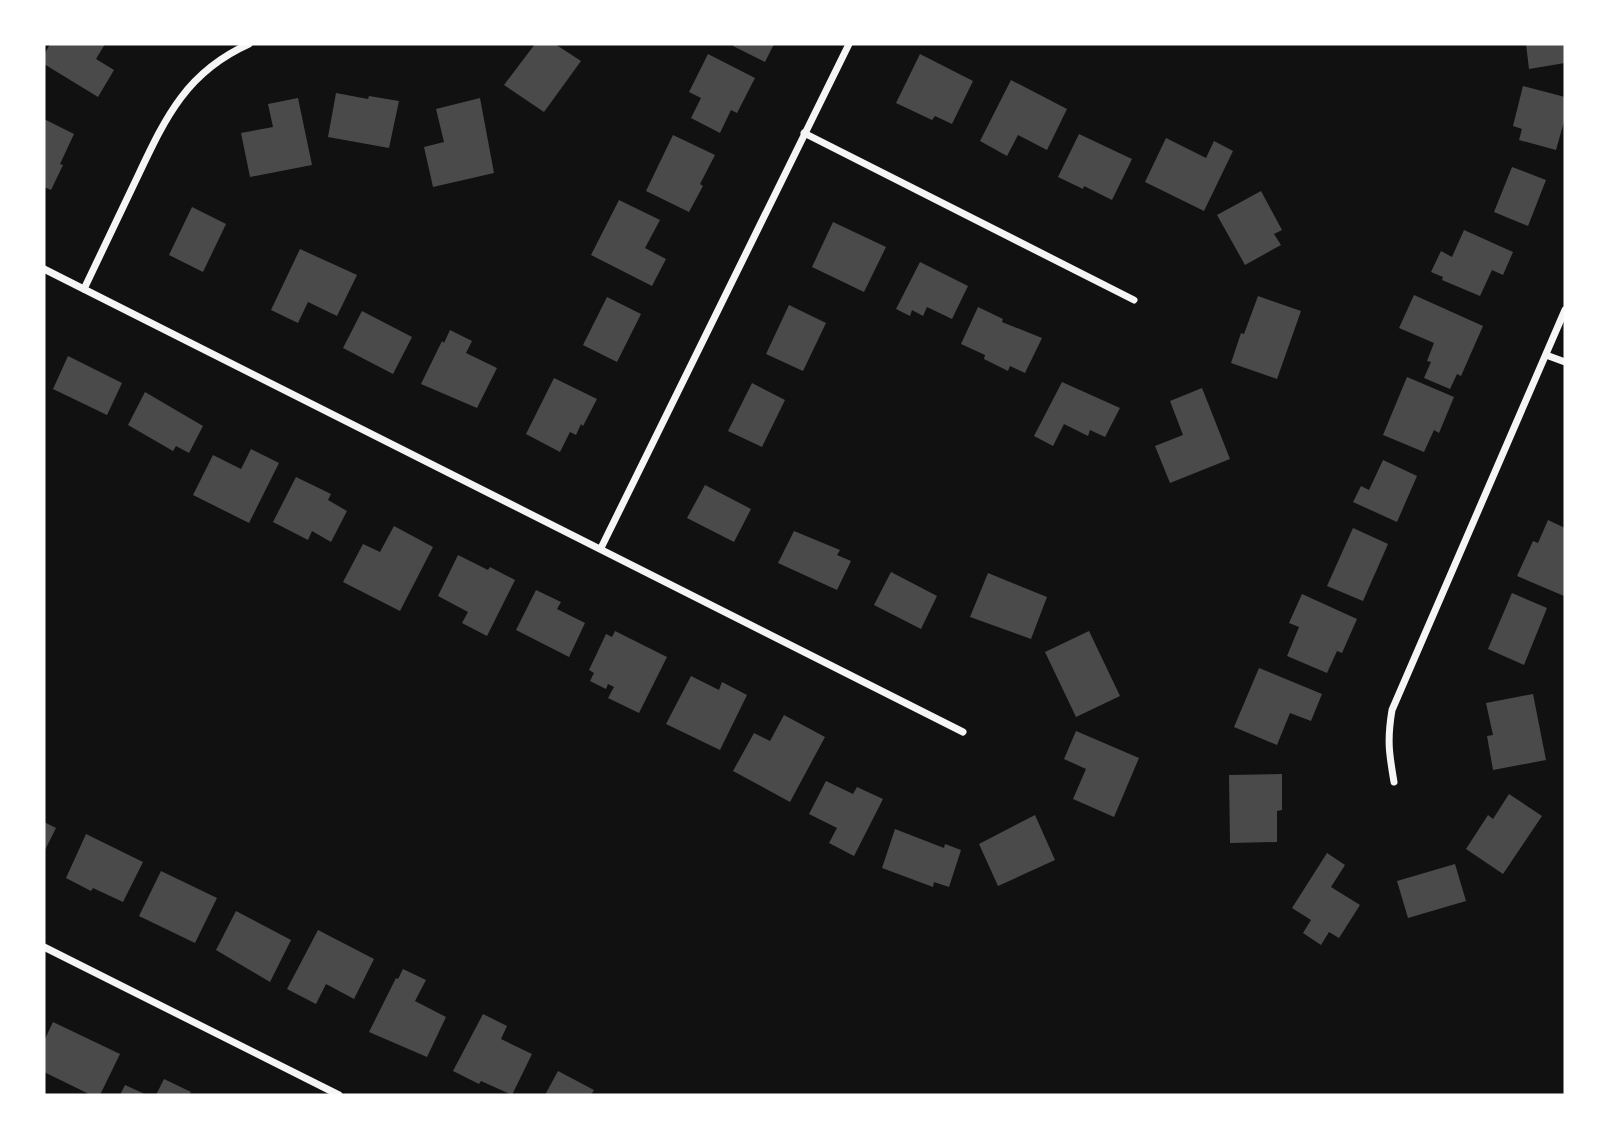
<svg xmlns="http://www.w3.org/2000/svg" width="1609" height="1139" font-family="Arial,sans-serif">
<rect width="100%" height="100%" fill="#111"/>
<g fill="#4a4a4a">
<polygon points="50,44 105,44 96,59 114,70 98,97 44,64 44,55"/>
<polygon points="535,44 555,44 581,61 544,112 504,85"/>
<polygon points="734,44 774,44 765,62 733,46"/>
<polygon points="1526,44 1565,44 1565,63 1529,69"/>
<polygon points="708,54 755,78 737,113 731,110 720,133 691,118 701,98 689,92"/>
<polygon points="920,54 973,81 952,124 935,116 932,120 896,103"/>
<polygon points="1011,80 1067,109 1047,150 1018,135 1007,156 980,141"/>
<polygon points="1523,86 1565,97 1565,118 1556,150 1519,140 1522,129 1513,126"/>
<polygon points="336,93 368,99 369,96 399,101 389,148 328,137"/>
<polygon points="298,98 312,165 250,177 241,133 273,127 268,104"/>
<polygon points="480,98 494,173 433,187 424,147 444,142 436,109"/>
<polygon points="44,119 74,134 60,164 63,165 51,190 44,187"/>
<polygon points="1079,134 1132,159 1112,200 1084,186 1083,189 1058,177"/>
<polygon points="673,135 715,155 700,184 703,186 689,212 646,191"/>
<polygon points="1166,138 1206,158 1214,141 1233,151 1204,211 1145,182"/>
<polygon points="1512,167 1546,180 1528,226 1494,212"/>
<polygon points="1261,191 1282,230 1274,234 1281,245 1245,265 1217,215"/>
<polygon points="619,200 660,220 645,248 666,259 652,286 591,255"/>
<polygon points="192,207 226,224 203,272 169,255"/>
<polygon points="833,222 886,247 864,292 812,267"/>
<polygon points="1464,230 1513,252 1503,275 1492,270 1480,296 1442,280 1443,277 1431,272 1441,251 1452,257"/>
<polygon points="300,249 357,275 337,316 308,302 298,323 271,310"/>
<polygon points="920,262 968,286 952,319 927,307 923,316 912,310 910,316 896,309"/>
<polygon points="1414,295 1483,326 1461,376 1457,374 1450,389 1424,378 1431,362 1427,361 1434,343 1399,328"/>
<polygon points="1258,296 1301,311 1277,379 1231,363 1241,333 1244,334"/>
<polygon points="607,297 641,314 617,362 583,345"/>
<polygon points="789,305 826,323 803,371 766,354"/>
<polygon points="978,307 1003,319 1002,322 1042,338 1025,373 1010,366 1008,371 984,359 985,355 961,344"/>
<polygon points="362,311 412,337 393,374 343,348"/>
<polygon points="450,330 472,341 466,353 497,368 477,408 421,384 442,341 444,343"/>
<polygon points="68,356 122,383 107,415 53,389"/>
<polygon points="1407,377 1454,397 1439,433 1434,430 1424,452 1383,435"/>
<polygon points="554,378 597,399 583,426 581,424 576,435 570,432 560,452 526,434"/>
<polygon points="1062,382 1120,408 1105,437 1090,430 1088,436 1064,424 1053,446 1034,436"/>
<polygon points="752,383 785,400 762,447 728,431"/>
<polygon points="1202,388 1230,459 1170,483 1155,446 1183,435 1170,401"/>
<polygon points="145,392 203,426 189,453 176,446 173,451 128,425"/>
<polygon points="251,449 279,463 249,523 193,495 213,455 241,469"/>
<polygon points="1383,460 1417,476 1397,522 1353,502 1361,486 1369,490"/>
<polygon points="296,477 331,494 328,500 347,511 331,542 312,531 308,540 273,522"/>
<polygon points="705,485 751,509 734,542 687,518"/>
<polygon points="1548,520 1565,528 1564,596 1517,576 1533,541 1538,543"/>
<polygon points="394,526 433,547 400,611 343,582 363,544 380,552"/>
<polygon points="1353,528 1388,544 1363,601 1327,586"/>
<polygon points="794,531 840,550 837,555 851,561 837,590 778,563"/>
<polygon points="458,555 488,570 490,567 515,580 487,636 462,623 468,612 438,596"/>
<polygon points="891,572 937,596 921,629 874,605"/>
<polygon points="988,573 1047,597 1031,639 970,617"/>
<polygon points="536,590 561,602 557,609 585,623 569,657 516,630"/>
<polygon points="1512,593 1547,608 1524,665 1488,649"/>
<polygon points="1302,594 1357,619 1342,653 1337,651 1327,673 1287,656 1299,627 1289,623"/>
<polygon points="615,631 667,657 639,713 608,698 614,687 608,684 606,689 590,681 594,673 589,670 606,634 612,637"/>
<polygon points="1089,631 1120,696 1076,717 1045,652"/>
<polygon points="1259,668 1322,694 1311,721 1290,713 1277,745 1234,727"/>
<polygon points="691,676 719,690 722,682 747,695 720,750 666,724"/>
<polygon points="1533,694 1546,760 1493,770 1487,736 1493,735 1486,703"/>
<polygon points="784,715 825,737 790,802 733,771 754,733 770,741"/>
<polygon points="1076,731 1139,758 1114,817 1073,799 1086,769 1064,759"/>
<polygon points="1282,774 1282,810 1277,811 1277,842 1230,843 1229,775"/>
<polygon points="826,781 853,794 857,787 883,799 854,856 829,843 837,828 809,814"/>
<polygon points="1509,794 1542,816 1503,874 1466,849 1488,815 1493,819"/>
<polygon points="1035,815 1055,860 998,886 979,844"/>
<polygon points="44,822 56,828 44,852"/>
<polygon points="895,829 944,848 945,844 961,850 949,887 934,882 933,887 882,868"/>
<polygon points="86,834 143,862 123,902 93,888 91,891 66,878"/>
<polygon points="1327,853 1345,865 1331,887 1360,905 1339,938 1329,932 1321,945 1303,933 1311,920 1292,908"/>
<polygon points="1455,864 1466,901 1408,918 1397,881"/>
<polygon points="161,871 217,898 195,943 139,916"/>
<polygon points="236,911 291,940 270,982 216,950"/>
<polygon points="318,930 374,959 354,999 326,984 316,1004 287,989"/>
<polygon points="403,969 426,980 415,1001 446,1017 427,1057 369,1032 396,978 398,979"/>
<polygon points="483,1014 507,1026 501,1039 532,1054 512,1095 481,1081 479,1084 453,1071"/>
<polygon points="53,1022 120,1054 100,1095 91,1095 44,1072 44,1041"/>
<polygon points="558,1071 594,1090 591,1095 545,1095"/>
<polygon points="164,1079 191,1092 189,1095 156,1095"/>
<polygon points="125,1085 147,1095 120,1095"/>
</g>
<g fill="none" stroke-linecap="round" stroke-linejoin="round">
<g stroke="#f5f5f5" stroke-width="7">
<polyline points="804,133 1134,300"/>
<polyline points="44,269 963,732"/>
<path d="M84,289C101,253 118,218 135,182C164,121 184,73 249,44"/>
<polyline points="1546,355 1565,362"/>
<polyline points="601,548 849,44"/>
<path d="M1394,782C1389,753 1387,740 1392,710L1565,310"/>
<polyline points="44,947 339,1095"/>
</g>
</g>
<rect width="1609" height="1139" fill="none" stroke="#ffffff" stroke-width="91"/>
</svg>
